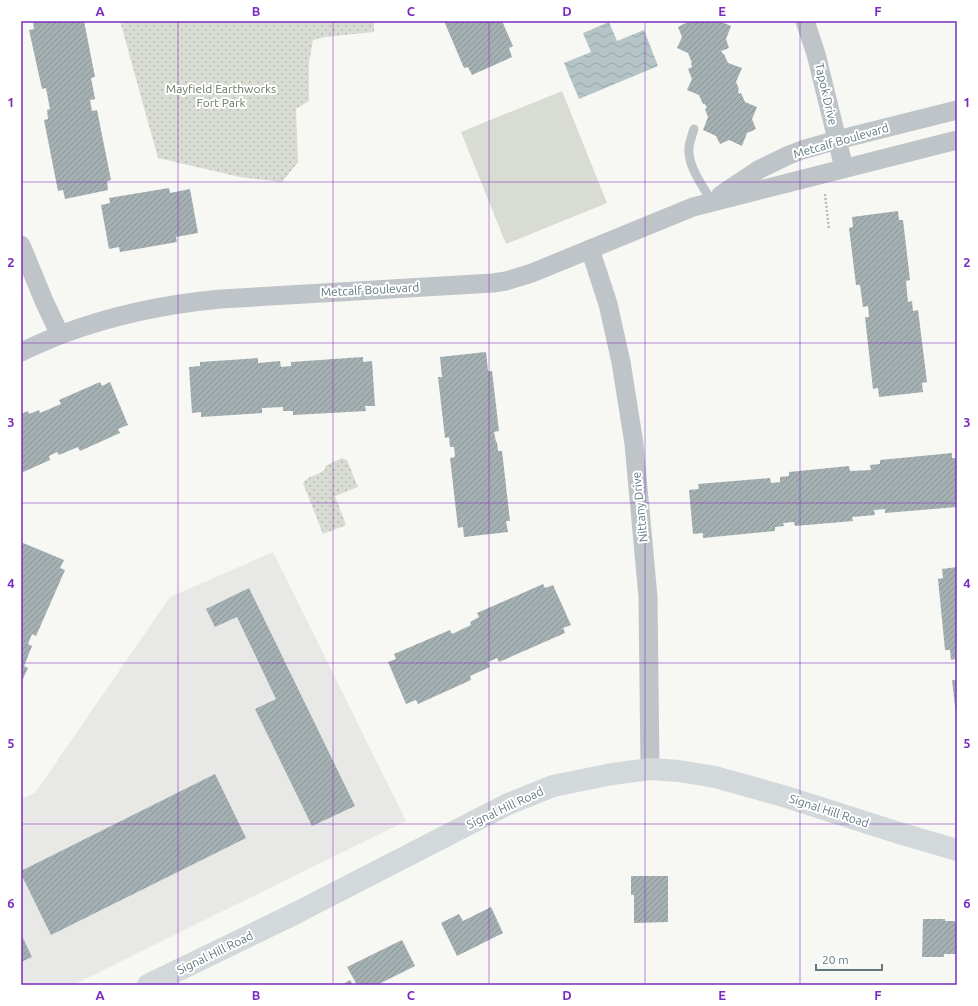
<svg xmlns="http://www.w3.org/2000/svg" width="978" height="1006" font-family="Ubuntu,sans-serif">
<defs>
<pattern id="green-dots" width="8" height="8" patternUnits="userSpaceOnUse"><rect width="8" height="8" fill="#d8dcd3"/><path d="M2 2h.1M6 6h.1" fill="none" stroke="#b3b7b0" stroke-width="1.8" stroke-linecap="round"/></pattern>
<pattern id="water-waves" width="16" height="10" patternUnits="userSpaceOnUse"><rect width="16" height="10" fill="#b5c5c7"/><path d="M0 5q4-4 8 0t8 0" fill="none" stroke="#97a5a7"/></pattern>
<pattern id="building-hatch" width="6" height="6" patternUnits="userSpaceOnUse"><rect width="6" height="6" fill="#a5b0b3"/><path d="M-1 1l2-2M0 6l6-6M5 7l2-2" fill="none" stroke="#8a9497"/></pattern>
</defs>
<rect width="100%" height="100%" fill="#f7f7f4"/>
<polygon fill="#e8e8e7" points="273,552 406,821 73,985 21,985 21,799 35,793 170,597"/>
<g fill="url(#green-dots)">
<polygon points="120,21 374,21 374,32 325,37 313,40 309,62 309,101 296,109 298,162 282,182 240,177 158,158"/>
<path d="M342,458L347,460L358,487L335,496L346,525L323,534L303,483C307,475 319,476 325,469V466Z"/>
</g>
<polygon fill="#d8dcd3" points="562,91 607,203 506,244 461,132"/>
<polygon fill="url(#water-waves)" points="609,22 617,41 644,30 658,66 579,99 564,63 591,52 583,33"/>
<g fill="url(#building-hatch)">
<polygon points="33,21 84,21 95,77 91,78 95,99 90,100 92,111 97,110 111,180 107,181 108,190 65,199 63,190 58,191 44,120 48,119 47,110 50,109 46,88 42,89 29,30 34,29"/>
<polygon points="444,21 502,21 513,46 509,48 512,57 472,75 468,67 464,68"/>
<polygon points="687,21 719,21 731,26 726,39 729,48 721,51 723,54 724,54 728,63 742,68 736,82 739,89 738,90 739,94 741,93 745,102 757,107 752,119 756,129 747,133 742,146 729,140 720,144 716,136 703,130 708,117 705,109 707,108 705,104 703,104 699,95 687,90 692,79 688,69 692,67 691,63 692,63 688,53 677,48 682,37 678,27 686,23"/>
<polygon points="169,188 170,193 190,189 198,233 176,237 177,242 120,252 119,247 109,249 101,205 110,203 109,198"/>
<polygon points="898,211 899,220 903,220 910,280 906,281 908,302 912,301 913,311 918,310 927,382 922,383 923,392 879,397 878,388 873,389 865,317 869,317 868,306 863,307 860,285 856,285 849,228 853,227 852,217"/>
<polygon points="486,352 488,371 492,371 499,431 494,432 496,442 497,442 498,451 502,451 510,521 506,521 508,532 464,537 463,527 458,528 450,458 455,457 454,447 450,447 449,437 445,438 438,377 442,377 440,357"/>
<polygon points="363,357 363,362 372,361 375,406 365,406 366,411 293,415 293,411 283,411 283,407 262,408 262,413 201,417 201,412 192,413 189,367 200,366 200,362 258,358 258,363 280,361 281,367 291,366 291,362"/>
<polygon points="100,382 102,386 110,382 128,425 118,429 120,433 80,451 78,447 59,455 57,452 49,456 50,460 21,473 21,414 28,411 29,414 39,410 40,413 61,404 59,400"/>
<polygon points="952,453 952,458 957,458 957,507 885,513 885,509 874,510 875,515 852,517 853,521 795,526 794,522 783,523 784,526 775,527 775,531 703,538 703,533 693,534 689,490 699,489 698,484 770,478 771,483 780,482 780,477 789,476 789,472 849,466 850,471 871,470 870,465 880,464 880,460"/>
<polygon points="23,543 64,560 60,568 65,570 36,636 32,634 28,644 32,646 24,666 28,668 21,683 21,548"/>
<polygon points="957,567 957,667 956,667 955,659 951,660 950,650 945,650 938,579 943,578 942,569"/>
<polygon points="543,584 545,588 553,585 571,625 563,628 565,633 499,662 497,658 488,662 490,667 470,676 471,680 418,704 416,700 406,704 388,662 396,659 394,654 450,630 452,634 471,625 470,622 479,617 477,613"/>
<polygon points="249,588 355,806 312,826 255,709 276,699 237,617 215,627 206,609"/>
<polygon points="952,680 957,680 957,715 956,715"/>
<polygon points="215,774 246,838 51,935 21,874 21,871"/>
<polygon points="631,876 668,876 668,922 634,923 634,895 631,895"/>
<polygon points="491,907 503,933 457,956 441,923 459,914 463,921"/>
<polygon points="923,919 945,919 945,921 955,921 955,924 957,924 957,954 944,954 944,957 922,957"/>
<polygon points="21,934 32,957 21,962"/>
<polygon points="402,940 415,966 377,985 357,985 347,967"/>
<polygon points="350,980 353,985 344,985 343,984"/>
</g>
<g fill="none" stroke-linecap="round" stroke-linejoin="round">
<polyline stroke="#b8bdbf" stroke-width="2.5" stroke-dasharray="2 2" stroke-linecap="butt" points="825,194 829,230"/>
<path stroke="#bec4c7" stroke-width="9" d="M694,129C692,135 690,141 689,147C687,166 703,186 712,202"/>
<g stroke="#bec4c7" stroke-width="19">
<polyline points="805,21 816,54 844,168"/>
<polyline points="721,195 760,169 789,155 802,150 837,140 957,110"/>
<polyline points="21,245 44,301 60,335"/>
<polyline points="590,249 608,304 621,362 634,444 648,597 650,769"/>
<path d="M21,352C34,346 47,340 60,335C112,315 167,304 221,299L493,283L506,281L532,273L693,207L957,140"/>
</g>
<polyline stroke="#d3d9db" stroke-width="22" points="148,985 296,913 508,804 553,786 612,774 650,769 679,771 715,777 783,796 899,833 957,850"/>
</g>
<path fill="none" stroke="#7b2cbf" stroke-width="1" stroke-opacity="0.55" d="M178,21V985M333,21V985M489,21V985M645,21V985M800,21V985M21,182H957M21,343H957M21,503H957M21,663H957M21,824H957"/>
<g text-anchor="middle" stroke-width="4" stroke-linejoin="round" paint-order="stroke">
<g font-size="12" fill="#697761" stroke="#fff">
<text x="221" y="93">Mayfield Earthworks<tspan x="221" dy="14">Fort Park</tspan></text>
</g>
<g font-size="12" fill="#62787f" stroke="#fff">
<text transform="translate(826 94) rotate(77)" y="4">Tapok Drive</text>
<text transform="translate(841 141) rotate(-16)" y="4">Metcalf Boulevard</text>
<text transform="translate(370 290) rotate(-3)" y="4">Metcalf Boulevard</text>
<text transform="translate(640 507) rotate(-96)" y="4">Nittany Drive</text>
<text transform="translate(505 808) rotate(-25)" y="4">Signal Hill Road</text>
<text transform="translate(829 811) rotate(18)" y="4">Signal Hill Road</text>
<text transform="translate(215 953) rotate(-26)" y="4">Signal Hill Road</text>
</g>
</g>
<rect width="978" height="1006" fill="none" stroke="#ffffff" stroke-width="44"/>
<path d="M816 964v6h66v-6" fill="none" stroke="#62787f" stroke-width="2"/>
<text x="822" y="964" font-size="12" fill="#62787f" stroke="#ffffff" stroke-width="3" paint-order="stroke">20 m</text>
<rect x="22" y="22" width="934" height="962" fill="none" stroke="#7b2cbf" stroke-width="1.5"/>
<g font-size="13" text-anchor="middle" font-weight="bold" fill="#7b2cbf">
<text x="100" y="16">A</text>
<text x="256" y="16">B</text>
<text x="411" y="16">C</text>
<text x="567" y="16">D</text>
<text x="722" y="16">E</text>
<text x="878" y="16">F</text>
<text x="11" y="107">1</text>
<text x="967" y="107">1</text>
<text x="11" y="267">2</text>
<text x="967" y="267">2</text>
<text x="11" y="427">3</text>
<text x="967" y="427">3</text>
<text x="11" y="588">4</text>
<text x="967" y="588">4</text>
<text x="11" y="748">5</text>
<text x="967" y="748">5</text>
<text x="11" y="908">6</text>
<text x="967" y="908">6</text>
<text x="100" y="1000">A</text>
<text x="256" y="1000">B</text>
<text x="411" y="1000">C</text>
<text x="567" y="1000">D</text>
<text x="722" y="1000">E</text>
<text x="878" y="1000">F</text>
</g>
</svg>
